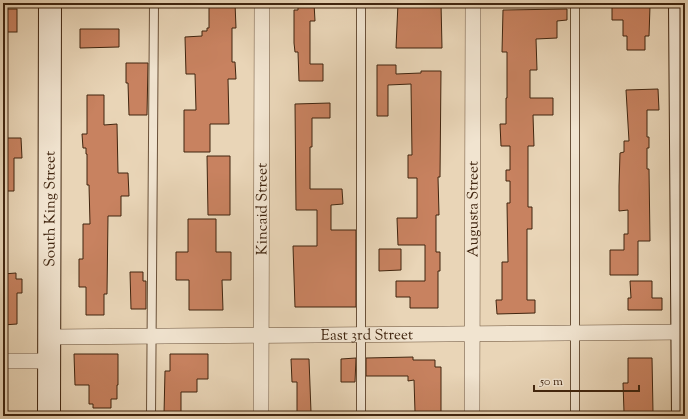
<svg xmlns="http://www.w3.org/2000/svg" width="688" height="419" font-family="'Sorts Mill Goudy',serif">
<rect width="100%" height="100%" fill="#e9d5b7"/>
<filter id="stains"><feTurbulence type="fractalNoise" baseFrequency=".005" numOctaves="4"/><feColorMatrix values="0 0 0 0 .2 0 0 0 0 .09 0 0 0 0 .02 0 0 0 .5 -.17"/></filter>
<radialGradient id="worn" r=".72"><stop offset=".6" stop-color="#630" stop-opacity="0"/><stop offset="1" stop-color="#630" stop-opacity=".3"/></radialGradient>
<g fill="#c88260" stroke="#40250f">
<polygon points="209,3 235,3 236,28 232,28 232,62 235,62 236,79 228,79 229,124 210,124 210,152 184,152 184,110 196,110 195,74 186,74 185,37 202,36 202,31 207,31 207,28 209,28"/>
<polygon points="298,3 314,3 315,21 310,21 310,64 323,64 323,81 299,81 298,52 295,52 294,43 294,10 298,10"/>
<polygon points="398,3 441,3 442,48 396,48"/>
<polygon points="612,3 640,3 640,6 650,6 649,36 645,36 645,50 627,50 627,36 623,36 623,20 612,20"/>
<rect x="3" y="9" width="14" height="23"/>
<polygon points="567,9 567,20 557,21 557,38 536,39 537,70 530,70 530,98 553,98 553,115 533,115 534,146 528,146 528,207 532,207 532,229 527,229 527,300 535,300 535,313 497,314 496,300 502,300 502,262 508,262 507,203 510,203 510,181 506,181 506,170 510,170 510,146 501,146 500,124 506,124 506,98 507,98 507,52 502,52 503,10"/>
<polygon points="80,29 119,29 119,47 80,48"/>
<polygon points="126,63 148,63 147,115 129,115 128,83 126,83"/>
<polygon points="377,65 396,65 396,74 421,73 421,71 441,71 440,177 438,177 439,215 436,215 436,252 440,252 440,271 438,271 438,308 410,308 410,297 396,297 396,281 425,281 425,245 398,245 397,218 417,218 417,178 408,178 408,155 412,155 411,84 388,85 388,116 377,116"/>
<polygon points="658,89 659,110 647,110 647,137 649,137 649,148 647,148 647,169 649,169 650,241 638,241 638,275 610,275 610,250 624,250 624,234 628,234 628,210 619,211 619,186 620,153 624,152 624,141 629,141 626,90"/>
<polygon points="87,95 104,95 104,125 117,124 118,173 128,173 129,196 121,196 121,216 108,216 107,294 104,294 104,315 86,315 86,287 79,287 79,259 83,259 83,224 90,224 89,185 87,185 87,154 86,154 86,148 83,148 82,134 87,134"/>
<polygon points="330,103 330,118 312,118 312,147 310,147 310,189 342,189 343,204 331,205 331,230 356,230 356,307 295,307 293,246 317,246 317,210 296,210 295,104"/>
<polygon points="3,138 21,138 22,158 14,158 14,191 3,191"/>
<polygon points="207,156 230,156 230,215 208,215"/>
<polygon points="188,219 216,219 216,252 231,252 231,280 222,280 223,310 189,310 189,280 176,280 176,252 188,252"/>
<polygon points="379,249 401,249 401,270 379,271"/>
<polygon points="130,272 143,272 143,281 146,281 146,309 131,309"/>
<polygon points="16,273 16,279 22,279 22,293 17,293 17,324 3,325 3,274"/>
<polygon points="630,281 652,281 652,298 662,298 662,310 628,310 628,298 631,298"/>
<polygon points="74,354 118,354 118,385 117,385 117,399 111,399 111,408 93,408 93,404 89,404 89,385 75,385"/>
<polygon points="170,354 208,354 208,379 197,379 197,392 181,392 181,414 164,414 165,371 170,371"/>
<polygon points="413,357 413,360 435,360 435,367 441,367 441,412 415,412 414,380 408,381 408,376 366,376 366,358"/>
<polygon points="356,358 355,382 341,382 341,359"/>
<polygon points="628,358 652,358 653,412 624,412 623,383 628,383"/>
<polygon points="291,359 309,359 311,412 297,412 297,382 292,382"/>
</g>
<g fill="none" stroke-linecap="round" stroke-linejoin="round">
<g stroke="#6a5139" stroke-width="10">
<g id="lane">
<polyline points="361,3 361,416"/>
<polyline points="575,3 575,416"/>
<polyline points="151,416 154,3"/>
</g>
</g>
<g stroke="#6a5139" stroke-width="16">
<g id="street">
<path id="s1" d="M49,337L685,332"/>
<polyline points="3,361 49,361"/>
<path id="s2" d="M261,416L262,3"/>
<path id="s3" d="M472,416L473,3"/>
</g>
</g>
<g stroke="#40250f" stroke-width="24">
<g id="secondary">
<polyline points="680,3 683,416"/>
<path id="s4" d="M49,416L50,3"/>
</g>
</g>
<use href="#lane" stroke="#f1e4d0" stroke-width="8"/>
<use href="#street" stroke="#f1e4d0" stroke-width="15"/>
<use href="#secondary" stroke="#f1e4d0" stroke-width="22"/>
</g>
<g text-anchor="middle" stroke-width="3.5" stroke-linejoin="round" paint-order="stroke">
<g font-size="15" fill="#40250f" stroke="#f1e4d0">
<text dy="5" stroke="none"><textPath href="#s2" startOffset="207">Kincaid Street</textPath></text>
<text dy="5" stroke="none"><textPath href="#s3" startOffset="207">Augusta Street</textPath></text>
<text dy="5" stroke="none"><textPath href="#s4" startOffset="207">South King Street</textPath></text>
<text dy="5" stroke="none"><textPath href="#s1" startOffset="318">East 3rd Street</textPath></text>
</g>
</g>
<rect width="688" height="419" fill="none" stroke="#e9d5b7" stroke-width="16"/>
<rect x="4" y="4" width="680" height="411" fill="none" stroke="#40250f" stroke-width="2"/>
<rect x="8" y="8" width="672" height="403" fill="none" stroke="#40250f"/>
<path d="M534 385v6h105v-6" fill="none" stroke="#40250f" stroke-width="2"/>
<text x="540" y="385" font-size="12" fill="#40250f" stroke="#f1e4d0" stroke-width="3" paint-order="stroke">50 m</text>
<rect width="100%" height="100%" filter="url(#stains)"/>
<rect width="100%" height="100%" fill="url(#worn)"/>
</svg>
